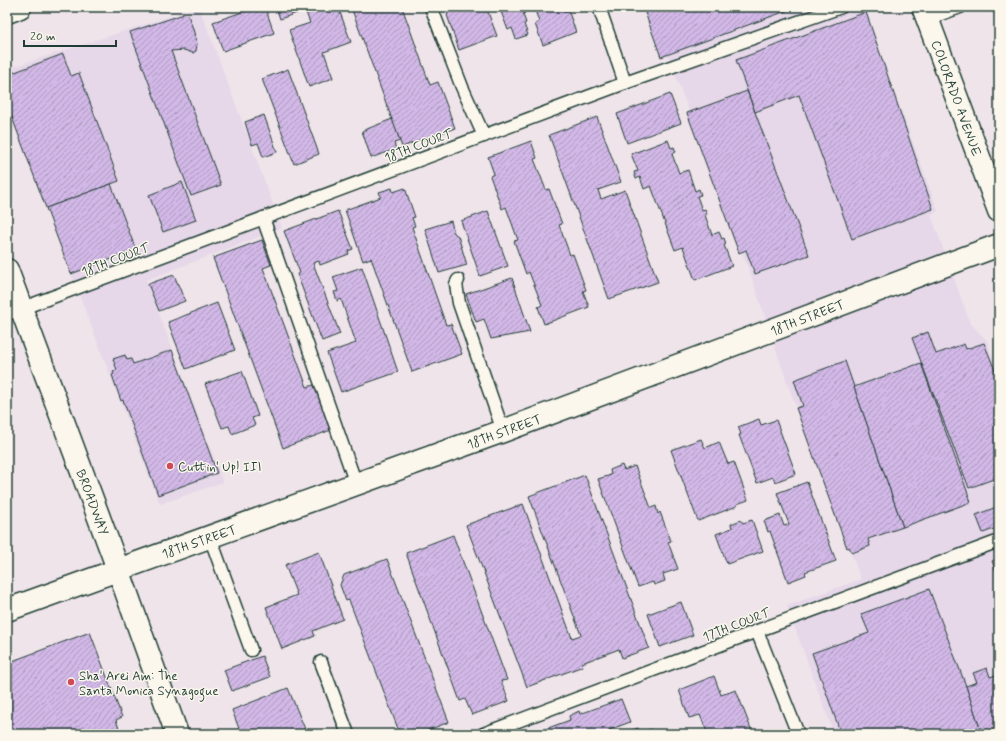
<svg xmlns="http://www.w3.org/2000/svg" width="1006" height="741" font-family="Mynerve,sans-serif">
<defs>
<pattern id="building-hatch" width="6" height="6" patternUnits="userSpaceOnUse"><rect width="6" height="6" fill="#d2b8e7"/><path d="M-1 1l2-2M0 6l6-6M5 7l2-2" fill="none" stroke="#aa97bc"/></pattern>
</defs>
<rect width="100%" height="100%" fill="#efe4ea"/>
<filter id="ink" filterUnits="userSpaceOnUse"><feTurbulence type="fractalNoise" baseFrequency=".025" numOctaves="2"/><feDisplacementMap in="SourceGraphic" scale="8" xChannelSelector="R" yChannelSelector="G"/><feConvolveMatrix kernelMatrix="1 2 1 2 8 2 1 2 1" color-interpolation-filters="sRGB"/></filter>
<g filter="url(#ink)">
<g fill="#e6d7e9">
<polygon points="199,7 282,228 146,280 223,482 160,504 7,107 7,69"/>
<polygon points="650,7 863,7 938,211 931,215 970,323 987,341 999,374 999,734 834,734 787,606 861,579 787,382 753,281"/>
<polygon points="990,7 999,7 999,32"/>
</g>
<g fill="url(#building-hatch)" stroke="#1f3d34">
<polygon points="257,7 265,7 274,33 223,51 213,22"/>
<polygon points="276,7 338,7 351,42 324,52 333,78 309,87 289,30 310,23 305,10 280,19"/>
<polygon points="351,7 402,7 430,85 438,82 455,128 402,147"/>
<polygon points="448,7 486,7 497,36 459,50 447,15 448,14 446,8"/>
<polygon points="506,7 522,7 525,13 523,14 526,23 524,24 528,35 516,39 512,28 508,30 500,9"/>
<polygon points="534,7 563,7 565,12 568,10 576,32 543,45 535,24 539,22"/>
<polygon points="643,7 797,7 661,57"/>
<polygon points="866,12 933,209 852,239 799,95 755,112 736,60"/>
<polygon points="184,14 188,15 193,29 197,44 196,51 193,53 184,50 171,51 221,185 191,196 130,32"/>
<polygon points="63,54 71,76 79,73 119,181 46,208 7,104 7,75"/>
<polygon points="288,69 319,154 294,164 262,79"/>
<polygon points="747,91 809,255 755,274 746,250 739,253 687,113"/>
<polygon points="670,94 681,123 627,143 617,114"/>
<polygon points="264,115 277,152 263,157 258,143 252,145 245,122"/>
<polygon points="597,117 621,182 598,190 601,199 625,190 658,282 609,299 549,135"/>
<polygon points="392,119 400,141 394,143 396,149 371,158 362,131"/>
<polygon points="668,140 671,148 674,147 676,152 672,154 679,173 688,170 695,191 699,189 701,195 697,196 702,210 705,209 707,214 705,215 712,235 719,232 722,239 724,238 726,244 724,245 732,266 695,280 683,247 675,250 651,186 644,189 640,177 636,179 634,172 638,171 631,154"/>
<polygon points="531,141 537,158 534,159 546,190 549,189 562,224 559,225 570,255 573,254 586,290 583,291 589,307 544,324 538,307 542,305 529,272 526,274 514,241 518,240 506,207 502,209 490,176 494,174 488,157"/>
<polygon points="182,182 196,220 163,232 149,195"/>
<polygon points="111,184 136,250 71,274 46,208"/>
<polygon points="392,188 393,192 405,188 415,217 412,218 415,226 412,227 446,325 451,324 462,354 412,372 371,258 363,261 345,210 381,197 379,192"/>
<polygon points="338,211 353,249 348,251 349,254 320,265 319,261 313,263 340,334 322,341 297,274 300,273 284,231"/>
<polygon points="488,211 508,266 480,276 461,221"/>
<polygon points="451,221 454,233 458,236 467,265 439,273 425,229"/>
<polygon points="262,240 271,265 263,268 307,387 314,385 331,430 283,448 213,258"/>
<polygon points="362,267 398,372 341,392 327,353 356,343 341,299 337,301 334,292 338,291 333,277"/>
<polygon points="174,275 185,301 159,311 148,284"/>
<polygon points="512,278 530,332 491,339 484,319 476,322 466,294"/>
<polygon points="217,303 235,350 186,369 168,322"/>
<polygon points="928,332 936,354 964,344 966,349 984,343 999,380 999,477 969,488 912,338"/>
<polygon points="172,350 217,473 158,495 123,400 121,401 112,375 114,374 113,372 117,370 113,359 125,355 127,360 131,359 133,364"/>
<polygon points="845,361 903,527 868,539 870,546 852,553 849,547 847,548 796,408 803,406 794,380"/>
<polygon points="921,363 971,502 903,527 854,387"/>
<polygon points="242,371 258,416 252,418 255,425 232,434 229,426 222,428 205,384"/>
<polygon points="759,419 761,425 776,420 796,474 775,482 773,477 757,483 739,435 741,434 738,427"/>
<polygon points="701,439 705,448 719,442 728,464 734,462 748,500 737,504 737,506 698,521 671,450"/>
<polygon points="622,465 624,470 635,466 651,508 656,506 658,514 660,512 671,541 668,542 678,569 663,574 665,581 654,585 653,582 638,587 598,479 611,475 610,470"/>
<polygon points="585,475 649,648 622,658 619,649 582,663 583,666 527,687 466,525 523,504 572,638 581,635 529,496"/>
<polygon points="807,482 836,561 805,572 806,575 788,582 770,531 768,532 764,521 780,515 784,526 789,524 777,493"/>
<polygon points="999,506 999,527 983,533 976,515"/>
<polygon points="741,520 743,523 752,520 763,551 727,564 716,534 732,528 731,524"/>
<polygon points="453,535 507,680 501,681 509,701 472,715 465,699 460,701 406,553"/>
<polygon points="319,552 343,619 313,631 315,636 282,649 266,607 297,595 285,565"/>
<polygon points="999,558 999,579 992,561"/>
<polygon points="387,559 449,722 418,734 400,734 349,600 346,601 340,585 344,575"/>
<polygon points="929,589 966,686 982,734 841,734 812,653 869,633 861,614"/>
<polygon points="681,602 693,635 660,647 648,614"/>
<polygon points="90,632 122,717 116,720 121,734 7,734 7,663"/>
<polygon points="262,656 270,677 232,691 224,670"/>
<polygon points="987,668 990,677 999,674 999,734 982,734 966,686 977,682 973,673"/>
<polygon points="714,676 721,695 736,690 753,734 708,734 700,715 689,718 679,690"/>
<polygon points="288,688 307,734 241,734 232,710"/>
<polygon points="621,699 630,722 609,730 610,734 541,734 540,731 570,720 569,716 579,711 580,714"/>
<polygon points="638,728 640,733 651,729 653,734 622,734"/>
</g>
<g fill="none" stroke-linecap="round" stroke-linejoin="round">
<g stroke="#1f3d34" stroke-width="15">
<g id="lane">
<polyline points="431,7 462,87 484,136"/>
<polyline points="599,7 625,83"/>
<polyline points="927,19 960,7"/>
<polyline points="263,218 356,484"/>
<polyline points="458,280 456,284 459,303 503,431"/>
<polyline points="7,314 625,83 841,7"/>
<polyline points="210,537 251,650"/>
<polyline points="757,631 798,734"/>
<polyline points="321,662 348,734"/>
<polyline points="483,734 757,631 999,541"/>
</g>
</g>
<g stroke="#1f3d34" stroke-width="25">
<g id="street">
<polyline points="7,12 20,7"/>
<polyline points="7,610 503,431 999,245"/>
</g>
</g>
<g stroke="#1f3d34" stroke-width="25">
<g id="secondary">
<polyline points="923,7 999,211"/>
<polyline points="7,270 118,569 177,734"/>
</g>
</g>
<use href="#lane" stroke="#fbf7ec" stroke-width="12"/>
<use href="#street" stroke="#fbf7ec" stroke-width="22"/>
<use href="#secondary" stroke="#fbf7ec" stroke-width="22"/>
</g>
</g>
<g fill="#d1495b" stroke="#fbf7ec" stroke-width="1.5">
<circle cx="170" cy="466" r="4"/>
<circle cx="71" cy="682" r="4"/>
</g>
<g text-anchor="middle" stroke-width="3" stroke-linejoin="round" paint-order="stroke">
<g font-size="13" fill="#1f3d34" stroke="#fbf7ec">
<text transform="translate(957 98) rotate(70)" y="5">COLORADO AVENUE</text>
<text transform="translate(418 145) rotate(-21)" y="5">18TH COURT</text>
<text transform="translate(115 259) rotate(-21)" y="5">18TH COURT</text>
<text transform="translate(807 317) rotate(-21)" y="5">18TH STREET</text>
<text transform="translate(504 431) rotate(-20)" y="5">18TH STREET</text>
<text transform="translate(93 502) rotate(69)" y="5">BROADWAY</text>
<text transform="translate(199 541) rotate(-19)" y="5">18TH STREET</text>
<text transform="translate(736 624) rotate(-21)" y="5">17TH COURT</text>
</g>
<g font-size="13" fill="#1f3d34" stroke="#fbf7ec" text-anchor="start">
<text x="178" y="471">Cuttin' Up! III</text>
<text x="79" y="680">Sha' Arei Am: The<tspan x="79" dy="15">Santa Monica Synagogue</tspan></text>
</g>
</g>
<rect width="1006" height="741" fill="none" stroke="#fbf7ec" stroke-width="24"/>
<rect x="12" y="12" width="982" height="717" fill="none" stroke="#1f3d34" stroke-width="1.5" filter="url(#ink)"/>
<path d="M24 40v6h92v-6" fill="none" stroke="#1f3d34" stroke-width="2"/>
<text x="30" y="40" font-size="12" fill="#1f3d34" stroke="#fbf7ec" stroke-width="3" paint-order="stroke">20 m</text>
</svg>
